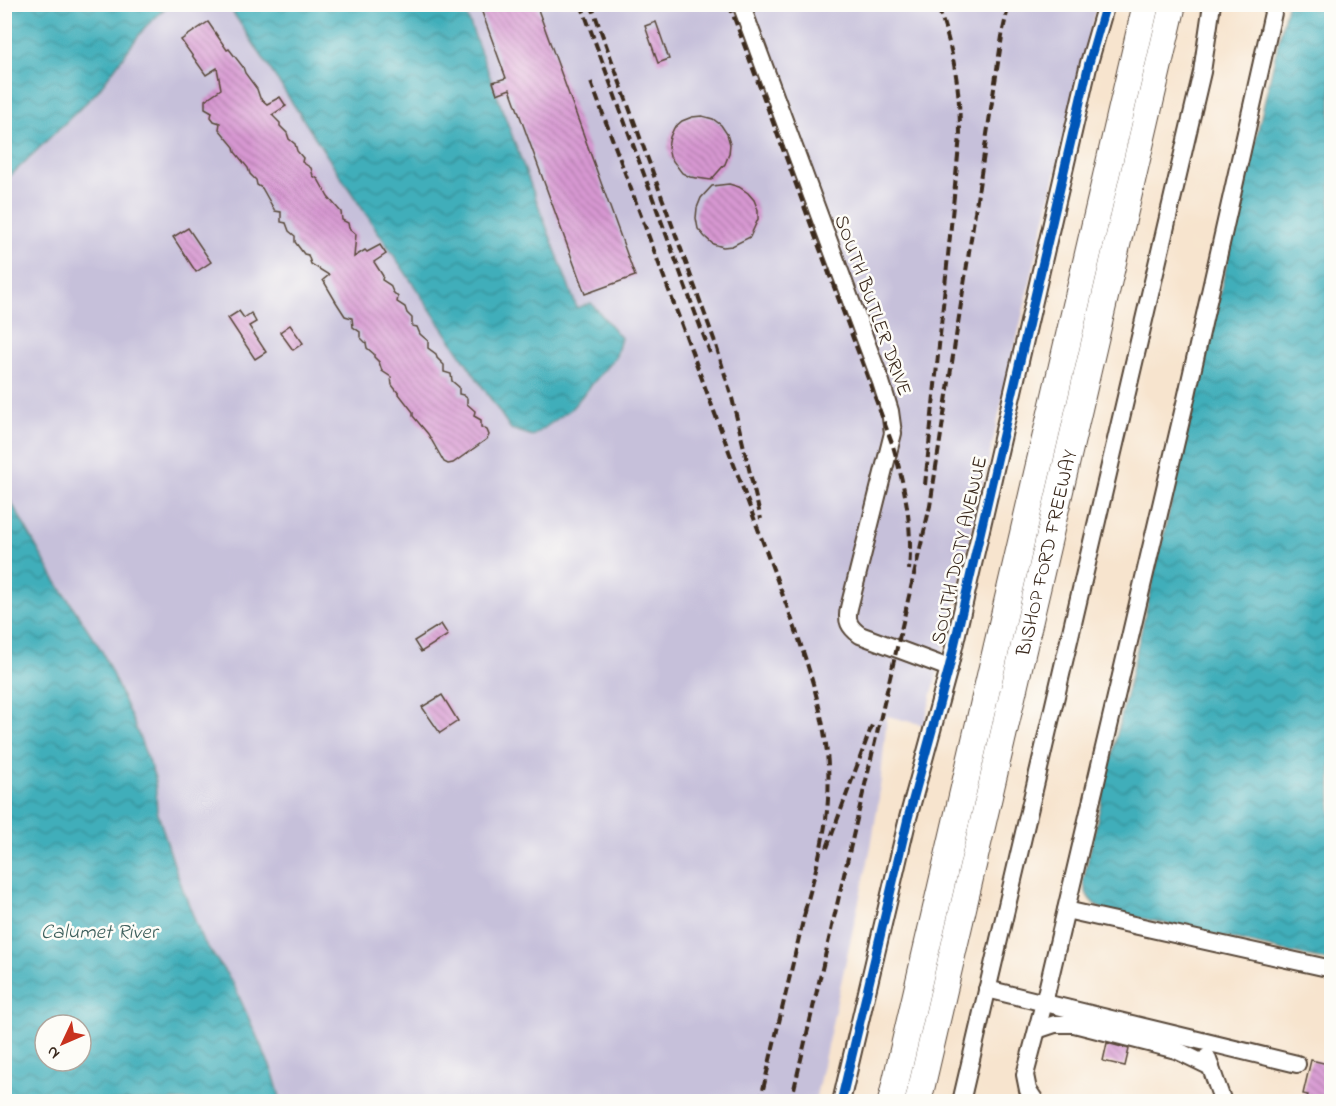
<svg xmlns="http://www.w3.org/2000/svg" width="1336" height="1106" font-family="'Indie Flower',sans-serif">
<defs>
<pattern id="water-waves" width="16" height="10" patternUnits="userSpaceOnUse" patternTransform="scale(1.5)"><rect width="16" height="10" fill="#3faeba"/><path d="M0 5q4-4 8 0t8 0" fill="none" stroke="#368e97"/></pattern>
<pattern id="building-back-hatch" width="6" height="6" patternUnits="userSpaceOnUse" patternTransform="scale(1.5)"><rect width="6" height="6" fill="#d798d2"/><path d="M-1 5l2 2M0 0l6 6M5-1l2 2" fill="none" stroke="#b07caa"/></pattern>
</defs>
<rect width="100%" height="100%" fill="#fdfcf7"/>
<filter id="ink" filterUnits="userSpaceOnUse"><feTurbulence type="fractalNoise" baseFrequency=".0167" numOctaves="2"/><feDisplacementMap in="SourceGraphic" scale="12" xChannelSelector="R" yChannelSelector="G"/><feConvolveMatrix kernelMatrix="1 2 1 2 8 2 1 2 1" color-interpolation-filters="sRGB"/></filter>
<filter id="wash" filterUnits="userSpaceOnUse"><feTurbulence type="fractalNoise" baseFrequency=".008" numOctaves="4" result="noise"/><feDisplacementMap in="SourceGraphic" scale="24" xChannelSelector="R" yChannelSelector="G"/><feGaussianBlur stdDeviation="1.35" result="paint"/><feColorMatrix in="noise" values="0 0 0 0 0 0 0 0 0 0 0 0 0 0 0 0 0 1.4 0 .05"/><feComposite in="paint" operator="in"/></filter>
<g filter="url(#wash)">
<rect width="100%" height="100%" fill="#f7e4ce"/>
<polygon fill="#c6c0da" points="169,5 228,5 347,186 511,429 533,436 621,338 591,303 577,308 463,5 1097,5 1073,99 953,612 924,725 887,716 879,798 871,847 815,1101 281,1101 273,1073 233,983 202,939 177,874 157,811 155,778 135,726 102,651 54,578 5,491 4,181 97,92 145,27"/>
<g fill="url(#water-waves)" stroke="#3d6c6c" stroke-width="1.5" fill-rule="evenodd">
<polygon points="5,4 169,5 145,27 97,92 5,181"/>
<polygon points="228,5 463,5 577,308 591,303 621,338 616,356 571,409 533,436 511,429 347,186"/>
<path d="M1287,5H1331V962L1101,909C1089,901 1085,894 1083,880Z"/>
<path d="M5,491L54,578L102,651L135,726L155,778L157,811L177,874L202,939L233,983L273,1073L281,1101H5ZM45,1025H81V1061H45Z"/>
</g>
<g id="blocks">
<g fill="url(#building-back-hatch)">
<polygon points="479,4 536,4 635,276 585,294 510,89 497,94 493,82 506,78"/>
<polygon points="208,22 227,50 229,49 243,67 245,73 257,89 260,98 267,104 280,97 286,106 272,115 280,123 280,126 287,133 289,139 295,144 297,151 303,158 302,162 311,168 313,176 318,179 328,197 341,212 342,220 348,223 349,228 356,234 354,257 365,250 367,252 380,245 386,254 374,262 383,276 382,280 390,285 393,292 398,297 397,302 405,307 407,313 412,318 412,326 417,327 420,334 428,341 428,348 436,354 437,358 444,365 444,372 451,374 452,381 459,387 459,394 463,395 467,398 467,404 475,411 474,416 481,420 481,427 487,430 489,435 487,439 453,463 448,464 444,462 428,434 413,416 413,412 392,385 391,377 382,371 379,362 374,357 374,354 367,348 366,343 360,337 360,332 353,327 352,318 345,316 336,302 323,280 329,275 311,264 308,255 304,254 295,242 295,236 289,231 286,223 281,222 281,212 275,211 262,188 257,185 256,180 250,174 248,168 235,152 234,147 219,129 220,123 214,121 211,117 212,112 205,108 205,100 221,89 217,68 206,75 181,40"/>
<polygon points="656,22 669,59 658,63 645,26"/>
<polygon points="702,116 713,119 721,125 727,134 730,144 729,154 725,164 711,180 690,177 682,173 670,157 668,147 670,137 674,128 682,121 692,117"/>
<polygon points="729,184 739,187 748,193 754,200 758,210 758,219 750,237 732,246 723,247 713,244 705,237 698,229 696,218 697,208 701,198 712,186"/>
<polygon points="188,228 211,262 196,272 173,237"/>
<polygon points="239,311 244,318 251,313 256,322 249,326 266,352 255,359 228,318"/>
<polygon points="290,325 303,343 293,350 280,332"/>
<polygon points="441,624 448,635 421,652 414,641"/>
<polygon points="442,695 458,721 440,733 422,707"/>
<polygon points="1107,1043 1129,1049 1125,1066 1103,1061"/>
<polygon points="1311,1060 1332,1065 1332,1101 1306,1101 1308,1095 1303,1094"/>
</g>
</g>
</g>
<g filter="url(#ink)">
<use href="#blocks" fill-opacity="0" stroke="#574638" stroke-width="1.5"/>
<g fill="none" stroke-linecap="round" stroke-linejoin="round">
<g stroke="#574638" stroke-width="20">
<g id="minor">
<path d="M741,4L881,382L890,411L893,433L849,608C846,621 849,627 860,635L949,668"/>
<polyline points="1066,910 1332,969"/>
<polyline points="987,989 1297,1064"/>
<polyline points="1037,1030 1055,1024 1074,1024 1176,1050 1211,1067"/>
<polyline points="1207,1057 1223,1102"/>
<polyline points="841,1102 908,818 949,668 1089,63 1106,4"/>
<polyline points="961,1102 1202,72 1212,4"/>
<polyline points="1036,1102 1028,1090 1025,1075 1044,1003 1186,399 1275,4"/>
</g>
</g>
<g stroke="#574638" stroke-width="28">
<g id="highway">
<polyline points="891,1102 1146,4"/>
<path id="s1" d="M918,1102L1173,4"/>
</g>
</g>
<use href="#minor" stroke="#fff" stroke-width="16"/>
<use href="#highway" stroke="#fff" stroke-width="26"/>
<g stroke="#3b2a1e" stroke-width="4" stroke-dasharray="9 4.5" stroke-linecap="butt">
<polyline points="581,4 710,353"/>
<polyline points="591,4 715,342 732,398 761,519"/>
<path d="M729,4L893,446C905,487 913,527 909,570"/>
<path d="M591,82L795,628C816,688 834,747 827,811C823,846 813,881 804,914"/>
<path d="M925,485L960,136C960,84 954,53 937,4"/>
<polyline points="827,848 872,725"/>
<polyline points="760,1102 806,908"/>
<polyline points="791,1102 930,506 1003,30 1009,4"/>
</g>
<g stroke="#fdfcf7" stroke-width="13">
<polyline id="cycleway" points="841,1102 908,818 949,668 1089,63 1106,4"/>
</g>
<use href="#cycleway" stroke="#0057b8" stroke-width="9"/>
</g>
</g>
<g text-anchor="middle" stroke-width="5" stroke-linejoin="round" paint-order="stroke">
<g font-size="20" fill="#3b2a1e" stroke="#fdfcf7">
<text transform="translate(874 305) rotate(70)" y="7">SOUTH BUTLER DRIVE</text>
<text transform="translate(958 550) rotate(-77)" y="7">SOUTH DOTY AVENUE</text>
<text dy="7" stroke="none"><textPath href="#s1" startOffset="564">BISHOP FORD FREEWAY</textPath></text>
</g>
<g font-size="21" font-style="italic" fill="#3d5f5c" stroke="#fdfcf7">
<text x="99" y="938">Calumet River</text>
</g>
</g>
<rect width="1336" height="1106" fill="none" stroke="#fdfcf7" stroke-width="24"/>
<g transform="translate(63 1043) rotate(226)"><circle r="28" fill="#fdfcf7" stroke="#afa8a0" stroke-width="1.5"/>
<path d="M0-4.5L10 22L0 15L-10 22Z" fill="#c8321e"/>
<text y="-9" font-size="16" font-weight="bold" text-anchor="middle" fill="#3b2a1e">N</text>
</g>
</svg>
